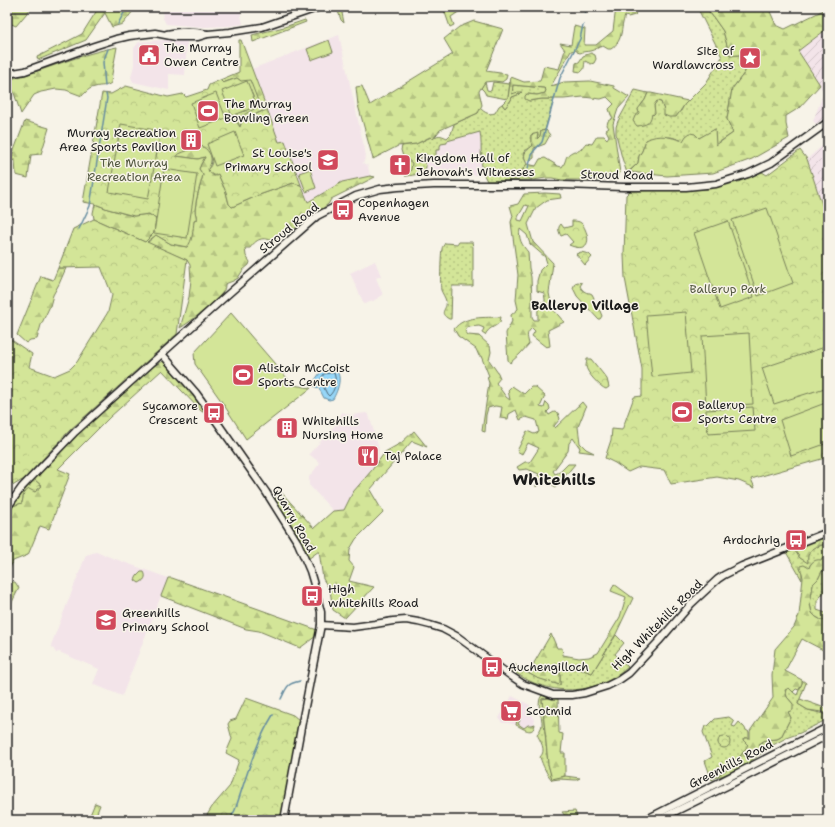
<svg xmlns="http://www.w3.org/2000/svg" width="835" height="827" font-family="'Shantell Sans',sans-serif">
<defs>
<pattern id="industrial-furrows" width="10" height="10" patternUnits="userSpaceOnUse"><rect width="10" height="10" fill="#f3e4e9"/><path d="M-1 1l2-2M0 10L10 0M9 11l2-2" fill="none" stroke="#d0c3c7"/></pattern>
<pattern id="grass-dots" width="8" height="8" patternUnits="userSpaceOnUse"><rect width="8" height="8" fill="#d3e598"/><path d="M2 2h.1M6 6h.1" fill="none" stroke="#b5c482" stroke-width="1.8" stroke-linecap="round"/></pattern>
<pattern id="forest-firs" width="22" height="20" patternUnits="userSpaceOnUse"><rect width="22" height="20" fill="#d3e598"/><path d="M5 1l3.5 6h-7zM16 11l3.5 6h-7z" fill="#b5c482"/></pattern>
<pattern id="park-crowns" width="20" height="18" patternUnits="userSpaceOnUse"><rect width="20" height="18" fill="#d3e598"/><path d="M2 6a3 3 0 1 1 6 0M12 15a3 3 0 1 1 6 0" fill="none" stroke="#b5c482"/></pattern>
</defs>
<rect width="100%" height="100%" fill="#f7f3e8"/>
<filter id="ink" filterUnits="userSpaceOnUse"><feTurbulence type="fractalNoise" baseFrequency=".025" numOctaves="2"/><feDisplacementMap in="SourceGraphic" scale="8" xChannelSelector="R" yChannelSelector="G"/><feConvolveMatrix kernelMatrix="1 2 1 2 8 2 1 2 1" color-interpolation-filters="sRGB"/></filter>
<g filter="url(#ink)">
<g fill="#f3e4e9">
<polygon points="163,7 241,7 241,16 243,24 229,26 204,27 166,24 163,18"/>
<polygon points="339,35 366,156 363,163 368,166 370,176 342,182 307,202 285,141 279,143 252,69"/>
<polygon points="161,40 187,40 185,75 169,74 169,90 133,82 131,77 134,65 134,48 139,42"/>
<polygon points="480,132 481,154 484,175 446,176 425,169 426,165 420,158 426,154 436,150 441,144 447,141"/>
<polygon points="375,261 381,276 376,278 383,295 373,301 364,304 350,273"/>
<polygon points="342,412 351,415 366,413 369,415 379,449 378,462 372,470 353,492 344,510 333,511 309,485 309,477 320,463 309,454 339,421"/>
<polygon points="96,552 168,578 122,696 93,684 99,669 59,652 56,653 51,645 86,555"/>
<polygon points="512,696 530,705 535,724 535,727 532,730 529,731 517,725 508,723 502,723 499,718"/>
</g>
<g fill="url(#industrial-furrows)">
<polygon points="828,28 828,116 816,124 813,121 824,92 798,51"/>
<polygon points="828,141 828,223 807,159"/>
</g>
<g fill="url(#grass-dots)" stroke="#78805a">
<polygon points="697,7 706,7 723,31 730,56 746,54 745,72 732,89 727,119 733,133 715,145 715,130 699,138 684,141 671,137 646,140 642,151 639,156 638,163 627,173 622,158 616,134 616,127 618,121 635,90 648,93 645,100 641,105 647,124 654,109 654,105 657,101 661,102 664,110 681,111 684,105 706,83 722,57"/>
<polygon points="485,82 487,90 491,91 493,82 509,84 510,82 508,98 507,99 486,95 484,91 481,88"/>
<path d="M513,85L544,88L546,90V93L537,95L527,94L529,101L542,99H554L545,130L541,131L540,136L537,139L538,134L531,135V142L533,145L531,147L525,151L524,158L527,164L523,169L525,175L532,180L487,181C478,167 483,148 480,132L447,141V143L441,144L440,146V150H436V156L430,159L426,154L420,158L426,165C426,167 426,169 424,171C421,174 410,176 405,176L410,172L408,160H404L401,150L402,146L416,144L431,137L433,139C437,134 441,135 447,138L451,134L454,124L478,113L480,108C485,113 489,115 495,113L499,106L502,104L505,108L511,100L512,97L520,94H511Z"/>
<path d="M458,242H472L473,247V286H452L451,319H449C437,312 448,310 446,301C445,297 442,293 441,290C440,287 441,251 442,249C442,247 444,245 445,243L458,244Z"/>
<polygon points="34,479 42,486 35,492 24,493 22,503 10,507"/>
<path d="M828,543V555C826,556 825,558 823,559C817,563 811,559 809,568H800L802,572V580L786,552L794,549L800,558L808,562L807,557L809,551L814,548Z"/>
<polygon points="822,571 828,571 828,575 825,582 824,592 817,601 817,610 828,614 828,620 821,620 816,617 812,613 810,604 813,584 818,579"/>
<path d="M616,635L624,643L615,654L628,667C605,688 573,695 543,686C531,683 520,676 510,669L513,663C526,675 544,680 560,685V673L562,663L592,673Z"/>
<polygon points="802,680 806,683 798,704 808,710 828,715 828,719 800,733 786,738 773,745 759,755 761,748 759,744 765,740 777,739 781,737 789,721 791,718 788,712 793,704 787,697 785,690 789,688 794,693 797,695 802,683"/>
<path d="M542,695L549,698L542,699L548,764L552,778L565,776L580,778L576,780L559,779L552,780C546,773 543,766 540,757C547,750 540,741 537,734C539,732 541,729 542,725C543,716 535,704 542,695Z"/>
<polygon points="729,717 733,720 734,722 732,726 735,727 739,722 744,727 746,730 749,732 749,738 744,738 743,740 749,745 734,765 712,780 705,761 712,757 703,732 705,726 708,726 715,719"/>
</g>
<g fill="url(#forest-firs)" stroke="#78805a" fill-rule="evenodd">
<polygon points="14,7 32,7 16,26 7,22 7,15"/>
<polygon points="99,7 136,7 123,24 112,27 105,13 86,40 38,60 37,57 82,34"/>
<polygon points="337,7 351,7 343,12 342,13 344,23 341,20 337,8"/>
<polygon points="443,7 466,7 451,17 454,25 450,27"/>
<path d="M616,7H635L632,9L636,14L635,15L628,17L625,16C620,29 624,40 611,49H608L603,46C598,47 595,50 590,51C586,52 584,51 580,53L577,52V50L571,51L551,86L564,82L590,81L614,86V88L629,97L618,109L613,124L620,173L616,178L595,180H562L552,178H546L533,180L525,175L523,169L527,164L536,166L540,159L545,158L558,166L562,167C568,159 563,156 574,151C580,153 582,147 586,143L592,144L597,136H604L607,139L609,136L606,130L609,128L607,125L608,121L613,118L611,115L609,109L614,104L607,97L601,99L583,97L564,99H542L529,101L525,99V96L527,94L537,95L545,93L546,90L544,88L513,85L512,94L518,92H522L520,94L512,97L511,100L505,108L502,104L508,98L511,77L524,82L540,81L544,66L559,69L565,50L560,43L571,45L574,26L585,29L584,45H596L613,31Z"/>
<path d="M706,7H751L754,11L762,7H768L776,25L785,29L828,8V28L798,51L820,85L799,108L786,116V124L789,138L752,159L713,173L667,176L629,172L638,163L639,156L642,151L646,140C659,133 670,137 683,141L686,136L690,133L695,134L699,138L715,129L716,145L733,133L727,119L732,89L745,72L746,54L730,56L723,31Z"/>
<polygon points="305,20 306,22 253,42 252,35 284,27"/>
<polygon points="474,21 503,29 486,71 507,74 506,79 502,82 494,81 485,82 479,91 482,105 478,113 440,130 433,139 430,137 416,144 398,146 373,159 358,105 356,87 362,86 370,105 453,54 444,39 459,27"/>
<polygon points="239,40 241,40 267,109 242,121 240,127 236,119 241,117 241,81 237,78 222,83 220,80 239,72"/>
<path d="M117,47L112,74L111,83C106,87 101,85 95,87C89,88 86,92 82,96L66,90L56,89L41,92L34,95L21,114L13,90H7V80C44,71 79,54 117,47Z"/>
<path d="M591,53L595,55L596,59L594,63L591,64L585,61C584,66 585,69 581,72L575,71L576,63L579,62L583,56Z"/>
<path d="M648,93H651L688,101C683,105 681,111 676,117H669L664,115V110L661,102L657,101L654,105L655,113L653,115L652,114C650,124 646,125 637,126L633,121L635,116L639,113L638,109L645,100Z"/>
<polygon points="25,121 49,128 41,154 31,155 28,178 16,175 15,160 10,161"/>
<path d="M546,130L550,135L545,144L534,148V158L531,160L526,161C521,152 529,150 533,145L531,142V135L538,133L537,139L540,136L541,131Z"/>
<path d="M197,145C210,147 215,158 208,169L218,174L226,192L229,204L232,207L259,195L293,183L301,185L308,202L342,182L370,176L375,177L331,199L329,203L319,212L311,214L298,227L282,234L276,242C264,237 258,237 250,248H245L246,256L250,262L249,265L243,270L238,278L233,281L225,284C225,285 225,288 224,290C220,299 189,323 180,328L189,297L191,280L190,265L187,260L147,243L156,235L171,244L187,247L194,221L196,220C197,216 195,214 195,210C196,198 200,186 203,175L199,169L201,164L205,157L198,159L176,156C180,152 183,152 188,150C192,149 193,146 197,145Z"/>
<polygon points="404,160 408,160 412,163 411,170 407,174"/>
<path d="M545,193L560,194L561,198L547,200L536,208L528,224L533,242L553,263L549,293L552,308L564,322L548,330L550,346L546,347L532,336L535,331L532,328C526,334 527,335 529,344L520,354L510,363L508,360L506,333L512,321L511,315L518,309L516,300L518,275L511,222L513,216L510,206L518,204L524,194ZM525,205L529,206L522,221L518,220V217ZM520,229L527,235L530,244L545,257L547,263L540,270L537,281V291L544,293L545,299V303L540,302C537,308 538,314 538,320H534L532,317V302L531,277L529,268L528,252C522,245 518,239 520,229Z"/>
<polygon points="95,204 108,209 133,216 149,214 156,219 154,233 145,242 94,219 93,213"/>
<polygon points="58,268 66,268 59,284 53,295 50,306 41,325 37,339 30,340 26,343 17,335 41,276 53,280"/>
<path d="M501,317L500,322C493,329 490,326 485,335L482,333L484,328L479,326L468,327L465,331L468,335L479,336L490,346L491,352L489,360L498,373L500,378L496,383L506,397L510,400L508,390L512,386L524,394L531,387H535L545,396L540,407L544,408L546,402L549,405L550,409L547,412L549,415L554,412L558,413L560,419L554,426L555,428L582,402L586,407L578,427L580,443L586,449L594,453L579,451L580,448L573,438L569,443L568,451L553,471L555,474L560,472L568,464H575L556,487L542,479L536,487L537,478L539,474L527,469L519,470L517,467L525,462H530L539,448L528,443L522,454L517,451L527,431L534,434L539,432L536,420L526,417L520,420L516,410L509,414L508,419L500,418L502,407L495,406L488,408L486,415L485,432L482,431L489,383L487,377L489,376L481,356H479L476,349L458,336L454,329C465,315 485,318 501,317Z"/>
<path d="M163,361C174,373 202,399 205,413L201,411L162,370L110,417L58,469L70,474L49,529L40,526L28,555L13,561L7,575V512L10,507L22,503L24,493L29,489L35,492L42,486L34,479L76,433L154,366Z"/>
<polygon points="414,431 427,447 412,441 370,490 383,512 356,539 350,549 349,561 354,567 349,581 374,587 345,618 333,610 330,590 323,579 319,551 308,559 299,538 281,512 275,500 279,490 314,528 333,511 344,510 353,492 372,470 385,452 401,443"/>
<path d="M828,536V543C816,547 806,548 808,563L800,558L795,551L802,545Z"/>
<path d="M828,555V571H822L818,579L813,584L810,604L812,613L816,617L821,620H828V644L825,651L802,639L785,671L802,680V683L799,690L796,689L793,692L789,688L785,690L787,697L793,704V710L788,712L791,718L789,721L781,737L777,739L765,740L759,744L761,748L759,755L744,766L719,777L718,775L734,765L748,745L743,740L744,738H750V731L773,698L772,675L775,649L794,627L799,615L803,578L802,573L800,568V566L804,565L809,568C811,562 815,559 821,560Z"/>
<polygon points="168,578 172,578 320,631 316,636 300,648 259,631 246,629 161,596"/>
<polygon points="7,582 15,582 19,588 7,612"/>
<polygon points="614,584 633,598 616,634 592,673 562,663 560,673 560,685 537,678 528,673 551,634 557,648 562,648 563,655 579,658 589,657 598,653 620,617 626,597 611,591"/>
<polygon points="549,698 558,699 559,733 563,734 561,753 565,753 565,776 552,779 548,764 542,699"/>
<polygon points="800,699 825,708 828,708 828,713 808,710 798,704"/>
<path d="M517,720H520L518,724L524,728L528,725H532L535,724C533,737 523,728 516,725Z"/>
<polygon points="575,811 578,820 568,820 562,812"/>
</g>
<g fill="url(#park-crowns)" stroke="#78805a">
<path d="M237,78L241,81L250,80L260,106L236,119L238,124L240,127L242,121L267,109L279,142L285,141L301,185L293,183L259,195L232,207L229,204L226,192L218,174L214,176L209,172L208,169C210,167 212,164 212,161C212,154 205,146 198,145C194,145 194,147 190,149C186,152 181,152 176,156L198,159L205,157L201,164L199,169L203,175C200,186 196,198 195,210C195,214 197,216 196,220L194,221C193,229 193,241 187,247L171,244L156,235L147,242L187,260L177,334L70,430L24,479L14,485L7,477V451L9,444L7,443V346L10,339L32,354L29,367L54,376L70,369L77,362L108,312L112,295L101,267L58,268L73,229L94,219L145,242L154,233L156,219L149,214L134,216L108,209L95,204L83,202L102,93L111,94L126,86L168,97L183,94L186,97L207,90L209,85L220,80L223,83Z"/>
<polygon points="800,150 807,159 828,223 828,456 825,458 751,479 755,488 739,481 717,477 671,484 664,470 639,467 628,472 615,463 605,458 611,440 612,429 622,430 634,397 642,396 642,369 625,278 624,255 626,195 630,191 709,189 738,182 762,172 767,175"/>
<path d="M572,221C575,221 579,221 581,223C583,224 584,227 585,229C592,244 585,252 569,245L573,242L566,234L561,236C559,232 557,228 561,224L564,228L572,226Z"/>
<polygon points="581,252 589,254 592,257 585,265 576,254"/>
<path d="M578,282L582,283L580,286C582,290 585,293 590,293L592,294L594,298L592,301L600,311L602,316L600,319H598L577,296L573,288L575,283Z"/>
<path d="M587,359H591L607,379L609,387L606,389C600,387 586,372 586,366C586,365 587,360 587,359Z"/>
<path d="M141,572H144C147,577 144,581 139,583L135,580L137,576Z"/>
<polygon points="246,698 293,715 299,720 281,820 204,820 212,807 230,786 239,760 226,753 232,739 228,724 230,721 236,719"/>
<circle cx="724" cy="742" r="6"/>
<polygon points="95,803 100,805 94,820 88,820"/>
</g>
<g fill="#d3e598" stroke="#78805a">
<polygon points="329,40 333,52 311,60 307,49"/>
<polygon points="247,81 257,106 232,116 222,91"/>
<polygon points="216,93 226,118 200,128 191,103"/>
<polygon points="121,124 161,131 148,199 109,192"/>
<polygon points="235,132 244,155 215,166 207,144"/>
<polygon points="164,169 197,174 187,238 154,233"/>
<polygon points="310,169 316,188 306,192 299,173"/>
<polygon points="767,208 793,283 758,296 732,220"/>
<polygon points="728,221 754,297 720,309 694,233"/>
<polygon points="686,312 691,373 652,377 646,315"/>
<polygon points="231,313 293,385 311,388 246,439 222,402 195,364 194,353"/>
<polygon points="749,333 753,404 706,407 702,336"/>
<polygon points="825,347 828,356 828,387 774,404 762,368"/>
<polygon points="828,402 828,443 791,456 780,420"/>
<polygon points="753,407 755,431 708,434 706,410"/>
</g>
<path fill="#96d6f8" stroke="#658ca0" d="M333,368C344,374 338,390 333,399L329,400L324,398L319,388L315,387L314,383L315,380L322,370H328Z"/>
<g fill="none" stroke-linecap="round" stroke-linejoin="round">
<path stroke="#4d6674" stroke-width="1" d="M332,373H334C337,381 335,391 329,396L327,394L323,386L319,383V382L324,374Z"/>
<g stroke="#658ca0" stroke-width="1.5">
<polyline points="585,13 586,7"/>
<polyline points="118,24 127,7"/>
<polyline points="105,86 103,62 108,49"/>
<polyline points="528,168 533,152 542,142 560,78 580,39 583,25"/>
<polyline points="79,229 90,206 107,98 106,94"/>
<path d="M281,699C287,687 286,684 300,681"/>
<path d="M230,820L235,810C246,778 255,744 273,715"/>
</g>
<g stroke="#1c1c1c" stroke-width="9">
<g id="tertiary">
<path d="M167,34C180,31 194,31 207,34"/>
<polyline points="7,74 25,71 94,46 116,39 129,36 155,33 176,37 198,37 208,34 230,32 262,27 320,7"/>
<polyline points="162,354 196,393 219,425 266,492 298,543 310,571 315,588 321,612 321,625 303,717 284,820"/>
<polyline points="7,508 22,487 75,432 226,296 317,216 356,196 380,189 398,187 434,185 563,185 623,187 686,187 716,184 748,174 771,163 828,122"/>
<polyline points="321,625 353,627 375,624 393,621 406,620 418,622 430,625 443,629 458,637 511,676 523,684 553,695 572,695 585,693 607,686 619,680 629,673 659,641 691,604 718,579 724,575 742,566 828,532"/>
<polyline points="645,820 828,727"/>
<polyline points="658,820 747,776 828,735"/>
</g>
</g>
<use href="#tertiary" stroke="#f7f3e8" stroke-width="6"/>
</g>
</g>
<defs>
<g id="civic-square" transform="scale(1.15)"><rect x="-9" y="-9" width="18" height="18" rx="4" fill="#d1495b" stroke="#f7f3e8"/><path d="M-.6-6.5H3V-4.5H.6V-3L4-1V1h2V6H-6V1h2V-1L-.6-3ZM-1.2 2.5V6h2.4V2.5Z" fill="#fff"/></g>
<g id="sight-square" transform="scale(1.15)"><rect x="-9" y="-9" width="18" height="18" rx="4" fill="#d1495b" stroke="#f7f3e8"/><path d="M0-6L1.8-2.2L6-1.7L2.9 1.2L3.7 5.4L0 3.3L-3.7 5.4L-2.9 1.2L-6-1.7L-1.8-2.2Z" fill="#fff"/></g>
<g id="stadium-square" transform="scale(1.15)"><rect x="-9" y="-9" width="18" height="18" rx="4" fill="#d1495b" stroke="#f7f3e8"/><path d="M0-5a6.5 5 0 1 0 0 10a6.5 5 0 1 0 0-10ZM-3.5-1.8h7v3.6h-7Z" fill="#fff"/></g>
<g id="building-square" transform="scale(1.15)"><rect x="-9" y="-9" width="18" height="18" rx="4" fill="#d1495b" stroke="#f7f3e8"/><path d="M-4-6H4V6H1V3H-1V6H-4ZM-2.5-4.3h1.7v1.8h-1.7ZM.8-4.3h1.7v1.8H.8ZM-2.5-1h1.7V.8h-1.7ZM.8-1h1.7V.8H.8Z" fill="#fff"/></g>
<g id="school-square" transform="scale(1.15)"><rect x="-9" y="-9" width="18" height="18" rx="4" fill="#d1495b" stroke="#f7f3e8"/><path d="M0-5L7-2L0 1L-7-2ZM-4 1L0 2.5L4 1V4Q0 6-4 4Z" fill="#fff"/></g>
<g id="church-square" transform="scale(1.15)"><rect x="-9" y="-9" width="18" height="18" rx="4" fill="#d1495b" stroke="#f7f3e8"/><path d="M-1.2-6h2.4v3.5h3.3v2.4h-3.3V6h-2.4V-.1h-3.3v-2.4h3.3Z" fill="#fff"/></g>
<g id="bus-square" transform="scale(1.15)"><rect x="-9" y="-9" width="18" height="18" rx="4" fill="#d1495b" stroke="#f7f3e8"/><path d="M-5-6H5V4H4V6H2V4H-2V6H-4V4H-5ZM-3.5-4V0h7V-4ZM-3.5 1.2v1.5H-2V1.2ZM2 1.2v1.5H3.5V1.2Z" fill="#fff"/></g>
<g id="restaurant-square" transform="scale(1.15)"><rect x="-9" y="-9" width="18" height="18" rx="4" fill="#d1495b" stroke="#f7f3e8"/><path d="M-5-6h1v4h1v-4h1v4h1v-4h1v5L-1.5 .5V6h-2V.5L-5-1ZM5-6V6H3V1.5H1.5Q1.5-4 5-6Z" fill="#fff"/></g>
<g id="supermarket-square" transform="scale(1.15)"><rect x="-9" y="-9" width="18" height="18" rx="4" fill="#d1495b" stroke="#f7f3e8"/><path d="M-6-5.5h2.5l.6 2H6L4.5 2H-2.5L-4.4-4H-6ZM-1.5 3.2a1.3 1.3 0 1 0 .1 0ZM3 3.2a1.3 1.3 0 1 0 .1 0Z" fill="#fff"/></g>
</defs>
<g fill-rule="evenodd">
<use href="#civic-square" x="149" y="55"/>
<use href="#sight-square" x="750" y="58"/>
<use href="#stadium-square" x="208" y="111"/>
<use href="#building-square" x="191" y="140"/>
<use href="#school-square" x="328" y="160"/>
<use href="#church-square" x="400" y="165"/>
<use href="#bus-square" x="343" y="210"/>
<use href="#stadium-square" x="243" y="375"/>
<use href="#stadium-square" x="682" y="412"/>
<use href="#bus-square" x="214" y="413"/>
<use href="#building-square" x="287" y="428"/>
<use href="#restaurant-square" x="368" y="456"/>
<use href="#bus-square" x="796" y="540"/>
<use href="#bus-square" x="312" y="596"/>
<use href="#school-square" x="106" y="620"/>
<use href="#bus-square" x="492" y="667"/>
<use href="#supermarket-square" x="511" y="711"/>
</g>
<g text-anchor="middle" stroke-width="3" stroke-linejoin="round" paint-order="stroke">
<g font-size="12" fill="#1c1c1c" stroke="#f7f3e8" text-anchor="start">
<text x="164" y="52">The Murray<tspan x="164" dy="14">Owen Centre</tspan></text>
<text x="734" y="55" text-anchor="end">Site of<tspan x="734" dy="14">Wardlawcross</tspan></text>
<text x="224" y="108">The Murray<tspan x="224" dy="14">Bowling Green</tspan></text>
<text x="176" y="137" text-anchor="end">Murray Recreation<tspan x="176" dy="14">Area Sports Pavilion</tspan></text>
<text x="312" y="157" text-anchor="end">St Louise's<tspan x="312" dy="14">Primary School</tspan></text>
<text x="416" y="162">Kingdom Hall of<tspan x="416" dy="14">Jehovah's Witnesses</tspan></text>
<text x="358" y="207">Copenhagen<tspan x="358" dy="14">Avenue</tspan></text>
<text x="258" y="372">Alistair McCoist<tspan x="258" dy="14">Sports Centre</tspan></text>
<text x="698" y="409">Ballerup<tspan x="698" dy="14">Sports Centre</tspan></text>
<text x="198" y="410" text-anchor="end">Sycamore<tspan x="198" dy="14">Crescent</tspan></text>
<text x="302" y="425">Whitehills<tspan x="302" dy="14">Nursing Home</tspan></text>
<text x="384" y="460">Taj Palace</text>
<text x="780" y="544" text-anchor="end">Ardochrig</text>
<text x="328" y="593">High<tspan x="328" dy="14">whitehills Road</tspan></text>
<text x="122" y="617">Greenhills<tspan x="122" dy="14">Primary School</tspan></text>
<text x="508" y="671">Auchengilloch</text>
<text x="526" y="715">Scotmid</text>
</g>
<g font-size="12" fill="#535841" stroke="#f7f3e8">
<text x="134" y="167">The Murray<tspan x="134" dy="14">Recreation Area</tspan></text>
<text x="728" y="293">Ballerup Park</text>
</g>
<g font-size="12" fill="#1c1c1c" stroke="#f7f3e8">
<text transform="translate(617 175) rotate(1)" y="4">Stroud Road</text>
<text transform="translate(289 228) rotate(-39)" y="4">Stroud Road</text>
<text transform="translate(294 519) rotate(60)" y="4">Quarry Road</text>
<text transform="translate(657 625) rotate(-45)" y="4">High Whitehills Road</text>
<text transform="translate(731 764) rotate(-27)" y="4">Greenhills Road</text>
</g>
<g font-size="13" font-weight="bold" fill="#1c1c1c" stroke="#f7f3e8">
<text x="585" y="310">Ballerup Village</text>
</g>
<g font-size="16" font-weight="bold" fill="#1c1c1c" stroke="#f7f3e8">
<text x="554" y="485">Whitehills</text>
</g>
</g>
<rect width="835" height="827" fill="none" stroke="#f7f3e8" stroke-width="24"/>
<rect x="12" y="12" width="811" height="803" fill="none" stroke="#1c1c1c" stroke-width="1.5" filter="url(#ink)"/>
</svg>
